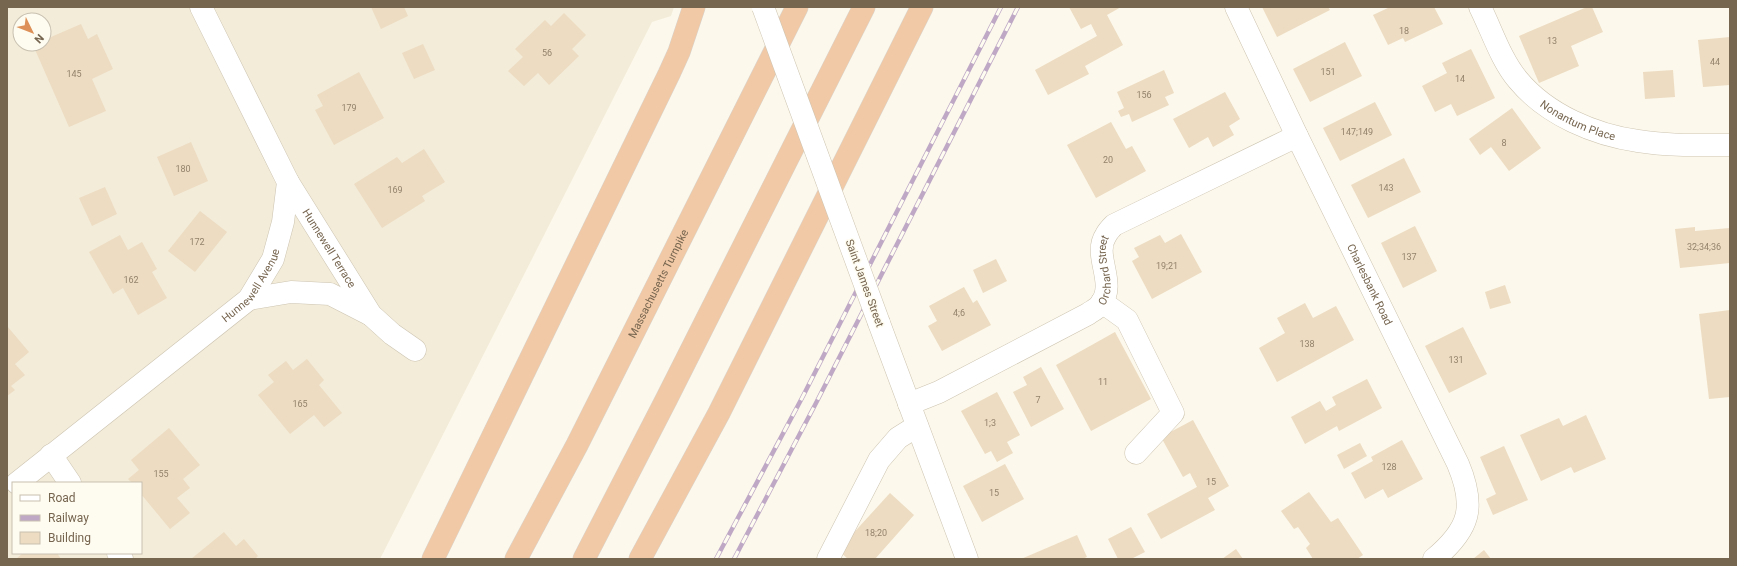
<svg xmlns="http://www.w3.org/2000/svg" width="1737" height="566" font-family="Roboto,sans-serif">
<rect width="100%" height="100%" fill="#fcf8eb"/>
<path fill="#f3ecd9" fill-rule="evenodd" d="M7,7H674L671,16L652,22L380,559H7ZM20,20H44V44H20ZM13,483H141V553H13Z"/>
<g fill="#eddcc2">
<polygon points="371,7 404,7 408,16 381,29"/>
<polygon points="1069,7 1121,7 1107,15 1123,45 1085,66 1089,74 1048,95 1035,70 1097,36 1091,24 1081,29"/>
<polygon points="1262,7 1328,7 1330,10 1277,37"/>
<polygon points="1390,7 1434,7 1443,24 1405,42 1403,38 1388,45 1373,15"/>
<polygon points="1587,7 1592,7 1603,32 1571,46 1579,66 1539,83 1519,36"/>
<polygon points="564,13 586,35 572,49 579,56 549,85 538,73 524,86 508,71 523,57 515,49 545,20 551,26"/>
<polygon points="81,24 88,39 97,34 113,69 92,79 106,111 69,127 33,45 44,44 44,40"/>
<polygon points="1730,37 1730,85 1703,87 1698,40"/>
<polygon points="1345,42 1362,76 1310,102 1293,69"/>
<polygon points="423,44 435,70 414,79 402,53"/>
<polygon points="1471,49 1495,98 1457,116 1451,104 1435,112 1422,86 1447,73 1442,63"/>
<polygon points="1164,70 1174,93 1165,97 1169,105 1132,122 1129,114 1121,117 1118,111 1124,108 1117,92"/>
<polygon points="1673,70 1675,97 1645,99 1643,72"/>
<polygon points="359,72 384,118 334,145 315,110 323,106 317,95"/>
<polygon points="1225,92 1240,119 1229,126 1234,135 1213,147 1208,137 1189,148 1173,119"/>
<polygon points="1375,102 1392,135 1340,161 1323,128"/>
<polygon points="1512,108 1541,148 1509,171 1491,147 1480,155 1469,139"/>
<polygon points="1111,122 1126,149 1132,146 1146,171 1096,198 1067,145"/>
<polygon points="191,142 208,181 174,196 157,157"/>
<polygon points="424,149 445,182 422,196 425,201 382,228 354,184 397,157 402,163"/>
<polygon points="1404,158 1421,192 1368,218 1351,185"/>
<polygon points="105,187 117,214 92,226 79,198"/>
<polygon points="200,211 227,232 195,272 168,251"/>
<polygon points="1415,226 1437,271 1403,288 1381,243"/>
<polygon points="1695,227 1695,231 1730,228 1730,263 1680,268 1675,229"/>
<polygon points="1181,234 1202,272 1152,299 1132,261 1139,257 1134,248 1160,235 1165,243"/>
<polygon points="120,235 128,250 142,242 157,269 152,272 167,298 138,315 123,288 113,294 89,252"/>
<polygon points="996,259 1007,281 983,293 973,270"/>
<polygon points="1505,285 1511,303 1490,309 1485,292"/>
<polygon points="964,287 973,303 977,300 991,325 942,351 928,326 937,321 929,306"/>
<polygon points="1305,303 1313,318 1336,306 1354,340 1277,382 1259,348 1285,333 1277,318"/>
<polygon points="1730,310 1730,397 1709,399 1699,314"/>
<polygon points="7,326 29,352 15,364 25,375 11,386 15,390 7,396"/>
<polygon points="1463,327 1487,374 1449,393 1425,346"/>
<polygon points="1115,332 1151,399 1091,431 1056,365"/>
<polygon points="307,359 324,380 319,385 342,413 324,427 314,415 290,434 258,395 274,382 268,375 286,361 293,370"/>
<polygon points="1041,367 1064,409 1031,427 1013,392 1027,385 1023,377"/>
<polygon points="1367,379 1382,408 1339,431 1337,426 1305,444 1291,417 1320,401 1326,411 1336,405 1332,397"/>
<polygon points="997,392 1020,435 1007,442 1013,453 997,462 991,451 985,454 961,411"/>
<polygon points="1586,415 1606,459 1574,473 1571,467 1541,481 1520,435 1559,418 1563,426"/>
<polygon points="1193,420 1229,486 1208,498 1215,510 1161,539 1147,514 1197,487 1190,473 1183,477 1161,437"/>
<polygon points="169,428 200,465 183,479 190,488 177,498 190,513 170,529 141,494 141,483 132,483 128,479 139,470 131,460"/>
<polygon points="1402,440 1423,479 1388,498 1383,489 1365,499 1351,473 1373,461 1371,457"/>
<polygon points="1360,443 1367,456 1344,469 1337,455"/>
<polygon points="1504,446 1528,500 1493,515 1486,499 1496,494 1480,457"/>
<polygon points="1005,464 1024,499 982,522 963,486"/>
<polygon points="1309,492 1331,522 1338,518 1363,555 1357,559 1313,559 1306,548 1310,544 1298,527 1294,529 1281,511"/>
<polygon points="890,493 914,515 875,559 848,559 838,550"/>
<polygon points="1131,527 1145,552 1131,559 1118,559 1108,539"/>
<polygon points="224,532 236,546 244,539 258,556 255,559 191,559"/>
<polygon points="1077,535 1087,557 1082,559 1021,559"/>
<polygon points="1236,549 1243,559 1222,559"/>
<polygon points="1484,550 1491,559 1473,559"/>
<polygon points="23,553 57,553 61,559 16,559"/>
</g>
<g fill="none" stroke-linecap="round" stroke-linejoin="round">
<g stroke="#cdc4b1" stroke-width="23">
<g id="minor">
<path id="s1" d="M1236,7L1297,136L1458,464C1476,507 1470,529 1434,559"/>
<path id="s2" d="M1480,7C1492,31 1501,60 1518,80C1547,115 1595,135 1638,141C1669,146 1700,145 1730,145"/>
<path id="s3" d="M288,182L371,315L392,334L415,350"/>
<polyline points="249,299 291,292 330,294 371,315"/>
<polyline points="1102,302 1127,320 1173,413 1136,453"/>
<polyline points="879,323 967,559"/>
<path id="s4" d="M909,404L939,392L1088,314C1092,311 1097,309 1100,305C1118,283 1092,256 1106,235C1108,231 1111,228 1114,225L1297,136"/>
<polyline points="51,455 70,483"/>
<path id="s5" d="M17,483L249,299L273,259L283,222L288,182L201,7"/>
<polyline points="118,553 122,559"/>
<polyline points="828,559 879,460 898,438 917,426"/>
</g>
</g>
<g stroke="#d9d4ce" stroke-width="23">
<g id="highway">
<polyline points="433,559 669,74 679,52 694,7"/>
<path id="s6" d="M516,559L577,445L797,7"/>
<polyline points="584,559 666,400 864,7"/>
<polyline points="640,559 719,413 922,7"/>
</g>
</g>
<use href="#minor" stroke="#fff" stroke-width="22"/>
<use href="#highway" stroke="#f1c9a6" stroke-width="22"/>
<g stroke="#bea8c6" stroke-width="4.5">
<g id="rail">
<polyline points="716,559 802,398 1001,7"/>
<polyline points="734,559 815,405 1018,7"/>
</g>
</g>
<use href="#rail" stroke="#fefcf1" stroke-width="3" stroke-dasharray="9" stroke-linecap="butt"/>
<g stroke="#cdc4b1" stroke-width="23" stroke-linecap="butt">
<polyline id="minor-bridge" points="763,7 879,323"/>
</g>
<use href="#minor-bridge" stroke="#fff" stroke-width="22"/>
</g>
<g text-anchor="middle" stroke-width="3" stroke-linejoin="round" paint-order="stroke">
<g font-size="9" fill="#94836c">
<text x="1404" y="34">18</text>
<text x="1552" y="44">13</text>
<text x="547" y="56">56</text>
<text x="1715" y="65">44</text>
<text x="1328" y="75">151</text>
<text x="74" y="77">145</text>
<text x="1460" y="82">14</text>
<text x="1144" y="98">156</text>
<text x="349" y="111">179</text>
<text x="1357" y="135">147;149</text>
<text x="1504" y="146">8</text>
<text x="1108" y="163">20</text>
<text x="183" y="172">180</text>
<text x="1386" y="191">143</text>
<text x="395" y="193">169</text>
<text x="197" y="245">172</text>
<text x="1704" y="250">32;34;36</text>
<text x="1409" y="260">137</text>
<text x="1167" y="269">19;21</text>
<text x="131" y="283">162</text>
<text x="959" y="316">4;6</text>
<text x="1307" y="347">138</text>
<text x="1456" y="363">131</text>
<text x="1103" y="385">11</text>
<text x="1038" y="403">7</text>
<text x="300" y="407">165</text>
<text x="990" y="426">1;3</text>
<text x="1389" y="470">128</text>
<text x="161" y="477">155</text>
<text x="1211" y="485">15</text>
<text x="994" y="496">15</text>
<text x="876" y="536">18;20</text>
</g>
<g font-size="11" fill="#76654f" stroke="#fefcf1">
<text dy="4" stroke="none"><textPath href="#s2" startOffset="156">Nonantum Place</textPath></text>
<text dy="4" stroke="none"><textPath href="#s3" startOffset="78">Hunnewell Terrace</textPath></text>
<text dy="4" stroke="none"><textPath href="#s4" startOffset="252">Orchard Street</textPath></text>
<text dy="4" stroke="none"><textPath href="#s5" startOffset="308">Hunnewell Avenue</textPath></text>
<text transform="translate(865 283) rotate(70)" y="4">Saint James Street</text>
<text dy="4" stroke="none"><textPath href="#s6" startOffset="310">Massachusetts Turnpike</textPath></text>
<text dy="4" stroke="none"><textPath href="#s1" startOffset="308">Charlesbank Road</textPath></text>
</g>
</g>
<rect width="1737" height="566" fill="none" stroke="#76654f" stroke-width="16"/>
<rect x="12" y="482" width="130" height="72" fill="#fefcf1" stroke="#c8c0b0"/>
<rect x="20" y="495" width="20" height="6" fill="#ffffff" stroke="#c8c0b0"/>
<text x="48" y="502" font-size="12" fill="#76654f">Road</text>
<rect x="20" y="515" width="20" height="6" fill="#bea8c6" stroke="#c8c0b0"/>
<text x="48" y="522" font-size="12" fill="#76654f">Railway</text>
<rect x="20" y="532" width="20" height="12" fill="#eddcc2" stroke="#c8c0b0"/>
<text x="48" y="542" font-size="12" fill="#76654f">Building</text>
<g transform="translate(32 32) rotate(133)"><circle r="19" fill="#fefcf1" stroke="#c8c0b0"/>
<path d="M0-3L7 15L0 10L-7 15Z" fill="#dd9158"/>
<text y="-6" font-size="11" font-weight="bold" text-anchor="middle" fill="#76654f">N</text>
</g>
</svg>
